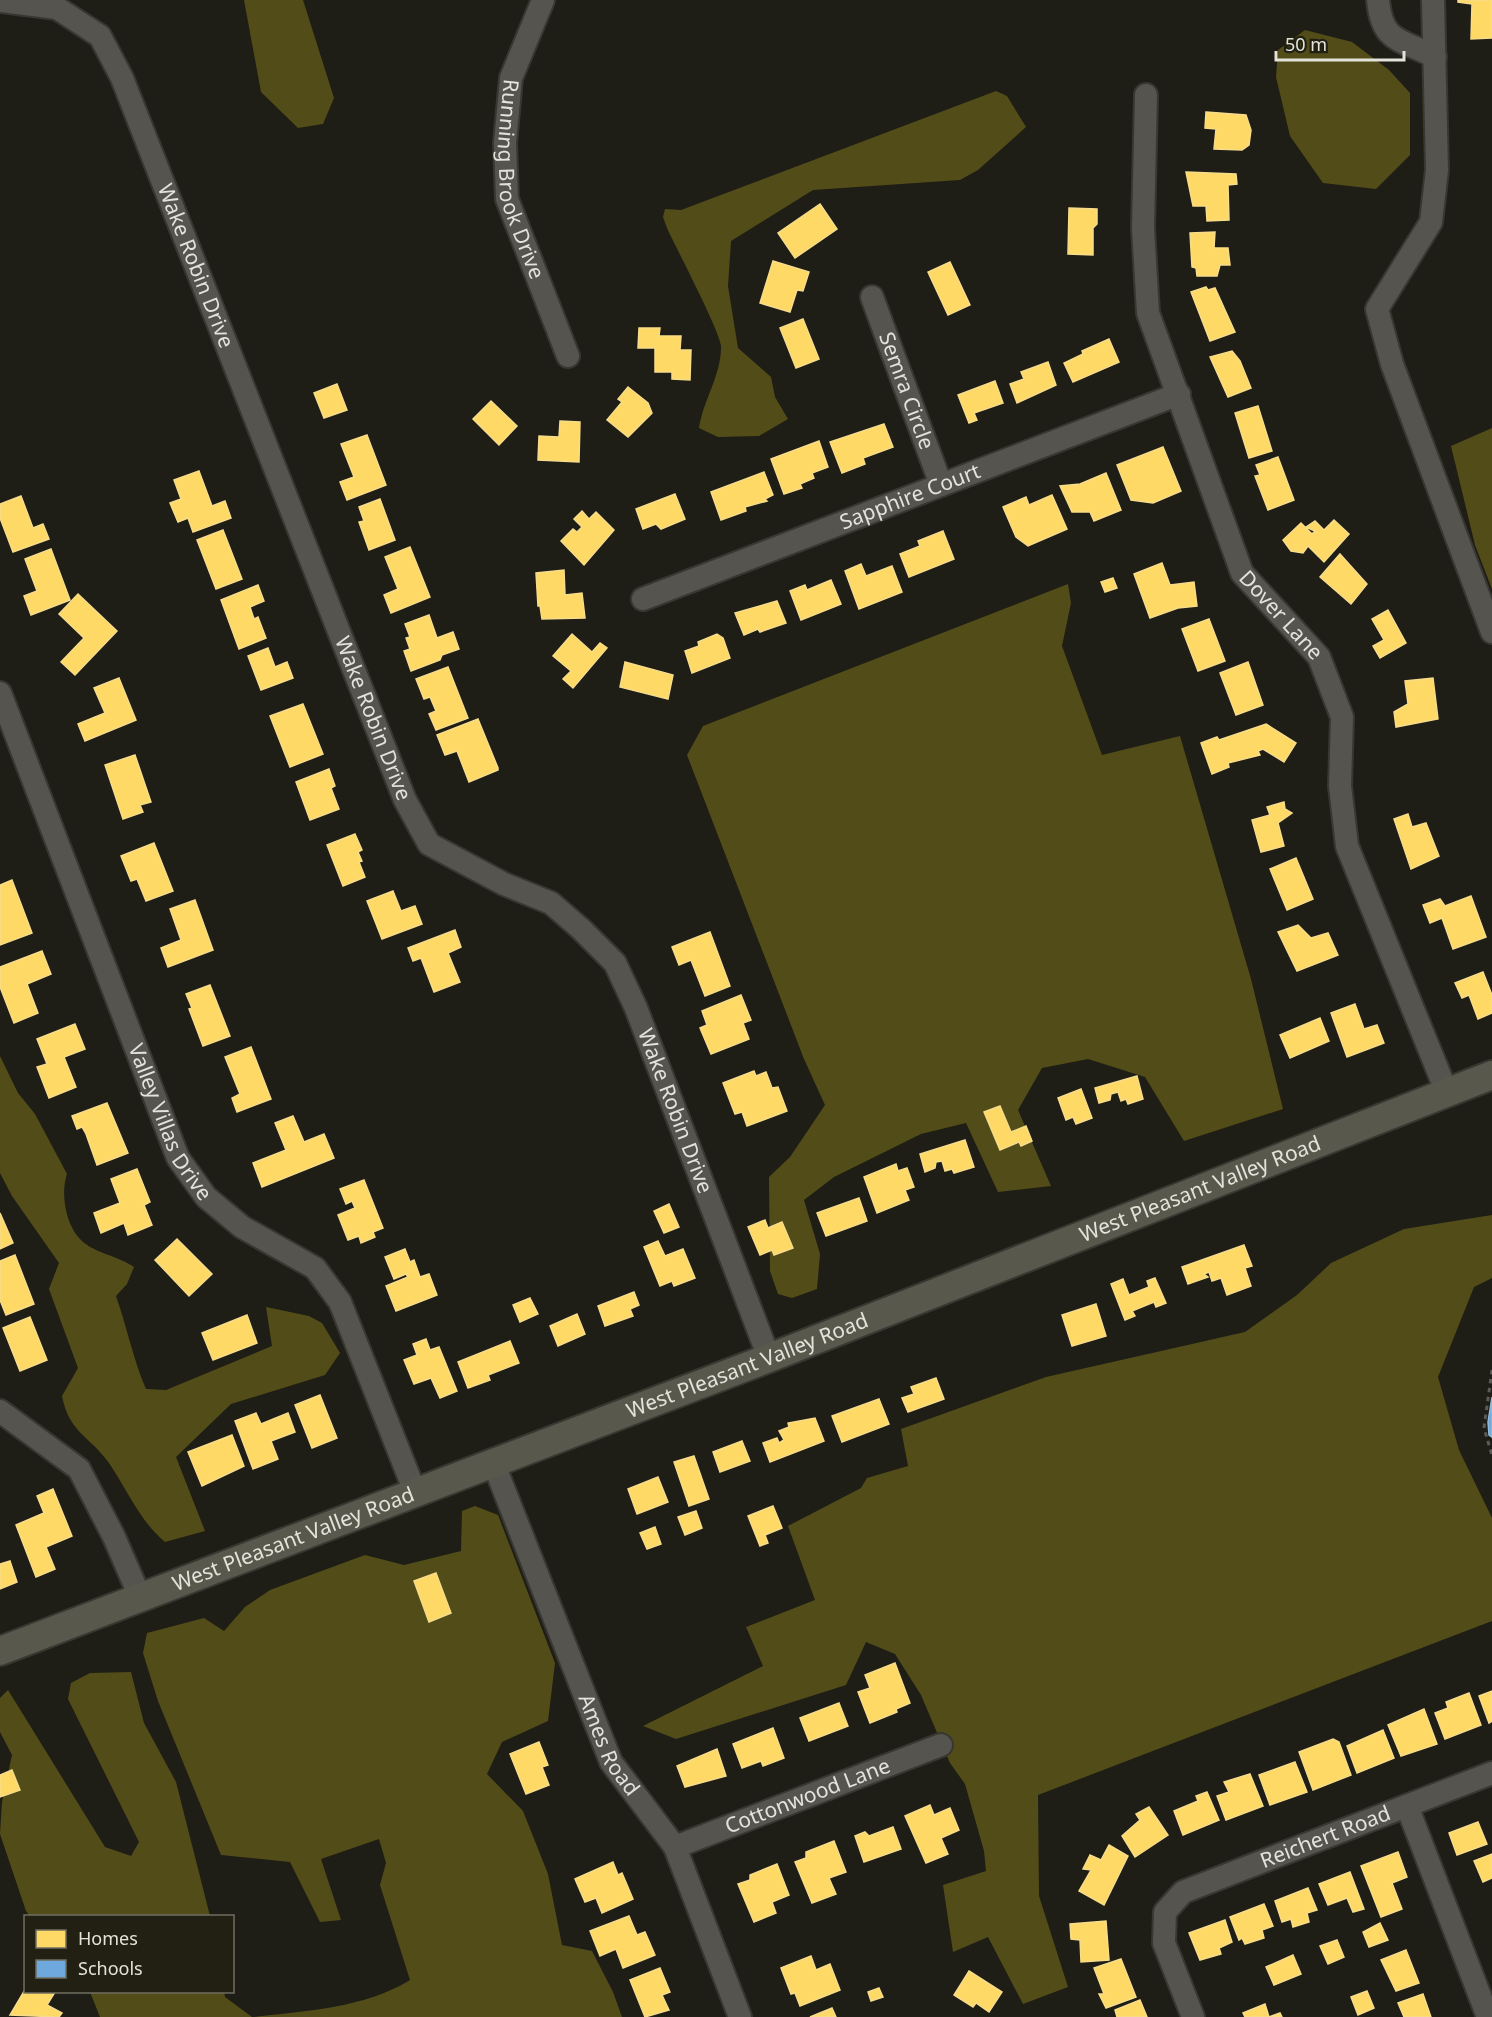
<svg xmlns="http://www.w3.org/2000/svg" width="1492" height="2017" font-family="'Noto Sans',sans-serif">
<rect width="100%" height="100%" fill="#1e1d16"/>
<g fill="#524d18">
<polygon points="244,0 303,0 334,98 323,124 298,128 261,92"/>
<polygon points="1305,30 1352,42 1389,70 1410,93 1410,155 1376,189 1323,183 1290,136 1276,77 1278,50"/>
<path d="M996,91L1007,96L1026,127L978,170L960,180L813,190L731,241L728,286L738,348L771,377L775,397L788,419L759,436L718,437L699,428C703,400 721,376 721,347C722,335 675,246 667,228L663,217L665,209L681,210Z"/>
<polygon points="1492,428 1492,589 1475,545 1451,446"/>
<polygon points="1068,584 1071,603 1062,646 1102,755 1180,736 1251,979 1283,1109 1184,1141 1145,1077 1088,1059 1042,1068 1018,1110 1051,1186 998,1192 966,1123 921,1134 834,1177 804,1200 820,1254 817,1289 792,1298 778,1294 770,1271 769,1177 790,1157 825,1105 804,1059 687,755 703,726"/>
<path d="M0,1056L18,1093L35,1114L67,1174C60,1194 66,1227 82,1241C93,1252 120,1257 134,1267L127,1284L116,1296C127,1327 133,1359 146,1389L166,1390L272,1346L266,1307L309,1316L322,1323L340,1353L325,1375L231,1404L176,1457L205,1531L165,1542C139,1520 128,1491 109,1463C90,1436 69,1433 62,1396L78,1368L49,1289L59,1263L12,1196L0,1173Z"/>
<polygon points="1492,1215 1492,1278 1474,1287 1438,1377 1459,1450 1492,1518 1492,1621 1038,1795 1039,1896 1068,1987 1023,2004 988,1937 953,1952 943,1885 986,1871 984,1851 965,1784 950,1763 921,1695 895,1654 866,1642 846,1685 676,1739 643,1726 763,1666 746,1627 815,1600 788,1526 861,1488 867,1478 908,1466 901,1429 1046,1377 1245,1332 1297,1295 1331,1263 1404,1229"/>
<path d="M475,1506L498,1515L555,1663L548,1721L502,1742L487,1774L523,1811L548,1874L562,1945L592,1951L613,1992L622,2017H253C305,2011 365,2008 410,1980L380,1885L386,1863L379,1839L321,1859L341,1920L320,1922L290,1862L221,1855L158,1701L143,1653L147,1633L204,1618L224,1631L245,1607L270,1590L365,1555L404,1565L461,1551L462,1511Z"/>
<polygon points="131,1672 144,1723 176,1782 210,1916 30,1916 26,1911 0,1834 2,1802 12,1755 0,1732 0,1698 8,1690 105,1847 131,1856 139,1842 68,1699 71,1683 90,1673"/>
<polygon points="90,1992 224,1992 225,1997 252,2017 100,2017"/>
</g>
<g fill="#ffd966" stroke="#f7dc89" stroke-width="1.5">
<polygon points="1458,0 1492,0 1492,38 1471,39 1472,4 1458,2"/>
<polygon points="1206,112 1246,115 1251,130 1249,145 1242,150 1214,149 1216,129 1205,128"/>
<polygon points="1186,172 1236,174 1237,184 1228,185 1229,220 1207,221 1206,206 1193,206"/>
<polygon points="820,204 837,229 795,258 778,233"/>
<polygon points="1069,208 1097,209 1097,224 1093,228 1093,255 1068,254"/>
<polygon points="1215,232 1214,248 1228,248 1230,265 1220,265 1217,276 1197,276 1196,268 1192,267 1190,233"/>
<polygon points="773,261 809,272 803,291 797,290 790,312 760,303"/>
<polygon points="950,262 970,305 948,315 928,272"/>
<polygon points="1206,287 1208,290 1215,288 1235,332 1210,341 1191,292"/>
<polygon points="803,319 819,359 796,368 780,328"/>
<polygon points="639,328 660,328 659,336 681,336 680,350 691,350 690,380 672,379 672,372 655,372 655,348 638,348"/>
<polygon points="1109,339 1119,362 1073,382 1064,363 1083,354 1082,351"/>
<polygon points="1232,351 1240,361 1251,388 1228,397 1210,357"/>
<polygon points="1048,362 1056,385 1017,403 1010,384 1024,379 1021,372"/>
<polygon points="995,381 1003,403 974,413 977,420 969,423 958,395"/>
<polygon points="337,384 347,410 324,418 314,393"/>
<polygon points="628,387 648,403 652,413 628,437 607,420 622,402 618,399"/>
<polygon points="491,401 517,426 499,445 473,419"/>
<polygon points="1258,406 1272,451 1249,458 1235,413"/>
<polygon points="560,421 580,422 579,462 538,460 539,436 559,437"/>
<polygon points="884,424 893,447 863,458 865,464 842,473 830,442"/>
<polygon points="367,435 386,485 347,500 340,482 354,477 341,444"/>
<polygon points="819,441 828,467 812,473 814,478 800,484 802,488 784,494 771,459"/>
<polygon points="1163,447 1181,491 1153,503 1131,500 1117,465"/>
<polygon points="1278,457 1294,500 1268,510 1255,476 1260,475 1256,465"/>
<polygon points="199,471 212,506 225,501 231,518 193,532 188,518 178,522 170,503 181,499 174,480"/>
<polygon points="764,472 773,495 765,499 767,501 745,507 746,511 721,520 711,492"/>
<polygon points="1106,473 1121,510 1094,521 1090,512 1072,512 1060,486 1080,484"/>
<polygon points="675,494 685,519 661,529 656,524 643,529 636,509"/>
<polygon points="1052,495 1067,529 1028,546 1016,537 1003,507 1026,497 1029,505"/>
<polygon points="21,496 33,528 43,524 49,539 13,552 0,518 0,504"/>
<polygon points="380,499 395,540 369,550 359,522 364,521 359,507"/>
<polygon points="582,511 589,519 596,512 614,530 584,565 561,541 573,529 577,532 582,527 574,519"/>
<polygon points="1334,520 1349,534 1324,562 1308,546 1303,553 1291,551 1283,540 1301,523 1312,534 1315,531 1306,527 1315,521 1324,530"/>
<polygon points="223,530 242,579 216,589 197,540"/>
<polygon points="943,531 954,559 909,577 900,554 920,546 918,541"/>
<polygon points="410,547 430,597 391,613 384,595 398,589 385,557"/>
<polygon points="51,549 70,600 31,615 24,596 37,591 25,559"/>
<polygon points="1340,554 1367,584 1351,604 1320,577"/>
<polygon points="1162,563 1170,585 1194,582 1197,606 1178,608 1150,618 1134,574"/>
<polygon points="861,564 866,576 892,566 902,592 859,609 845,571"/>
<polygon points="564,570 565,595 582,593 585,618 542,619 540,606 538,606 536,573"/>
<polygon points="1113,578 1117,588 1105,592 1101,582"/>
<polygon points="831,580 841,604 801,620 790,591 805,585 807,590"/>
<polygon points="258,585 264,601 250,607 254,619 258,617 266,638 239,649 221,600"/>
<polygon points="78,594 117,631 75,675 61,662 84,638 59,614"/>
<polygon points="777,601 786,623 760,632 758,629 744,635 735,613"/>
<polygon points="1388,610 1406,643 1380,658 1373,646 1384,640 1372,619"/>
<polygon points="429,615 437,638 453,632 459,649 442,655 440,660 411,671 404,651 410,649 406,638 410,637 405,624"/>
<polygon points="1209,619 1225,661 1198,671 1182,629"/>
<polygon points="572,634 592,652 600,643 607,648 573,688 563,679 571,671 553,656"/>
<polygon points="717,634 723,638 730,658 692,673 685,651 699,646 698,642"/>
<polygon points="268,648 275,667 287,662 293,678 261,690 248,656"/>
<polygon points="625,662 673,675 668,699 620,687"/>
<polygon points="1248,662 1263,705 1236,715 1220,673"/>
<polygon points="448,667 468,718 436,730 429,714 436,711 430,697 424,699 416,679"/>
<polygon points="119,678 136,720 85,741 78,724 105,713 94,688"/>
<polygon points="1433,678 1438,719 1396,727 1394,712 1408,704 1405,681"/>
<polygon points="303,704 323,754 290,767 270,716"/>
<polygon points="478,719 498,768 498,770 469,782 457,751 445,755 437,735"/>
<polygon points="1266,724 1296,743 1284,762 1263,749 1258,751 1260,755 1228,763 1229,767 1212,774 1201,743 1217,737 1219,740"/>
<polygon points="135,755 151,802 140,805 143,812 123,819 105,765"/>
<polygon points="329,769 335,786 331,788 339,809 310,820 296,782"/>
<polygon points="1284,802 1285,809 1292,813 1278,823 1284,846 1261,852 1252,820 1270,815 1267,807"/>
<polygon points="1408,814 1412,827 1426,823 1439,856 1411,869 1394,819"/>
<polygon points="355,834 362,850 358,852 362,861 359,862 365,877 343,886 327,845"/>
<polygon points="154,843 173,891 146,901 137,879 131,881 121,856"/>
<polygon points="1296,858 1313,899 1287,910 1270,869"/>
<polygon points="12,880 32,933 0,945 0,885"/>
<polygon points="393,891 401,911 415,906 422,924 382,939 367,901"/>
<polygon points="1471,896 1486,937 1453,949 1442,918 1430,923 1423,905 1440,899 1445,906"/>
<polygon points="195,900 213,950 168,967 161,948 181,940 170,909"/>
<polygon points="1298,925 1311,938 1328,933 1338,955 1297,971 1278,932"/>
<polygon points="455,930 461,947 448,953 460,982 434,992 421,958 413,961 408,948"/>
<polygon points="710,932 730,986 705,996 691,960 679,965 672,947"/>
<polygon points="42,951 51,974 27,984 38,1013 14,1023 0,987 0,967"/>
<polygon points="1483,972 1492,995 1492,1013 1478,1019 1469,995 1462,998 1455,983"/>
<polygon points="210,985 230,1036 203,1046 189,1009 192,1008 186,994"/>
<polygon points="741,995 751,1020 743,1023 749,1039 711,1054 700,1028 707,1025 702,1011"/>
<polygon points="1355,1004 1364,1029 1377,1025 1384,1043 1347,1057 1331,1013"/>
<polygon points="1320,1018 1329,1041 1290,1058 1280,1035"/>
<polygon points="75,1024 85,1049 64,1057 76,1087 49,1098 37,1067 47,1064 37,1039"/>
<polygon points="251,1047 271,1099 237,1112 232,1098 240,1094 225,1057"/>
<polygon points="754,1071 756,1076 766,1072 772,1088 778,1087 787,1111 747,1126 742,1112 735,1114 723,1083"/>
<polygon points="1137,1076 1143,1099 1128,1104 1126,1099 1121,1101 1118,1092 1111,1094 1110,1100 1099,1103 1095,1088"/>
<polygon points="1081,1089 1092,1118 1076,1124 1073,1117 1066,1120 1058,1098"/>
<polygon points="107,1103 128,1153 97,1165 86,1134 82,1127 77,1129 72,1116"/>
<polygon points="1000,1106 1011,1132 1026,1126 1032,1141 1021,1146 1019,1142 1000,1150 984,1112"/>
<polygon points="293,1116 304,1142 324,1134 334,1158 262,1187 253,1163 286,1150 275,1123"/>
<polygon points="965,1140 974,1167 954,1173 952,1169 945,1171 942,1161 936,1162 935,1168 925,1172 920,1154"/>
<polygon points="896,1164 898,1171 907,1168 914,1187 905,1190 909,1200 877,1213 864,1177"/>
<polygon points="137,1169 150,1202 144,1205 152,1225 128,1235 124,1223 101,1233 94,1213 120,1203 111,1179"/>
<polygon points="364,1180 383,1228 373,1232 375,1237 361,1243 359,1236 348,1240 338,1215 355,1208 352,1201 346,1204 340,1189"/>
<polygon points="859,1198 867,1221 826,1236 817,1213"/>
<polygon points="669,1204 679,1227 664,1233 654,1211"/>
<polygon points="0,1213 13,1243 0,1249"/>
<polygon points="765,1220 768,1228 782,1222 793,1248 774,1255 772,1250 760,1255 748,1227"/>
<polygon points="177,1239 212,1274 189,1296 155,1260"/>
<polygon points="658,1241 665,1256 683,1249 695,1278 674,1286 672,1281 660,1286 644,1247"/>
<polygon points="1244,1245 1252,1266 1245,1268 1251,1286 1227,1295 1221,1278 1212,1281 1209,1272 1204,1274 1208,1277 1188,1284 1182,1267"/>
<polygon points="405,1249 410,1262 414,1260 420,1277 429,1274 437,1295 396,1311 386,1286 408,1277 406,1274 394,1279 385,1257"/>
<polygon points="15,1255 34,1304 6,1315 0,1300 0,1261"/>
<polygon points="1155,1278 1166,1303 1156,1307 1154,1302 1132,1311 1135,1316 1125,1320 1111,1284 1123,1279 1129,1295 1149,1287 1147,1281"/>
<polygon points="634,1292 639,1305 630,1309 633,1316 605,1326 598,1306"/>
<polygon points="530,1298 538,1314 520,1322 513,1305"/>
<polygon points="1096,1304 1106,1336 1072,1346 1062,1315"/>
<polygon points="577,1314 585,1334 558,1346 550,1326"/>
<polygon points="247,1315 257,1343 213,1360 202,1333"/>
<polygon points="30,1317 47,1360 20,1371 3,1328"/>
<polygon points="426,1339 430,1350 439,1347 457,1391 440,1398 431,1378 414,1384 404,1360 417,1355 413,1344"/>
<polygon points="510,1341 519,1363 488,1375 490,1380 468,1388 458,1362"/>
<polygon points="936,1378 944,1399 908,1412 902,1398 914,1394 911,1387"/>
<polygon points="320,1395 337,1438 312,1448 295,1405"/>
<polygon points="879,1399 889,1424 842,1442 832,1416"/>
<polygon points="256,1413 261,1424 288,1413 295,1432 271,1441 278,1459 253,1469 235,1421"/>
<polygon points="815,1418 824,1441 770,1462 763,1443 777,1438 779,1443 784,1440 779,1431 789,1427 788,1423"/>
<polygon points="232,1435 244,1466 202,1486 188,1452"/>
<polygon points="742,1441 750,1461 720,1472 713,1452"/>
<polygon points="694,1456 709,1499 689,1506 674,1462"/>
<polygon points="658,1477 668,1502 637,1514 628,1489"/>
<polygon points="53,1489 72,1536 46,1547 55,1569 36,1577 16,1525 44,1513 37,1496"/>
<polygon points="773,1506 782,1528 765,1535 768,1543 760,1546 748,1516"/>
<polygon points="696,1511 702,1528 685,1535 678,1517"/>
<polygon points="655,1527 661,1544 647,1549 640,1533"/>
<polygon points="10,1561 17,1582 0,1589 0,1564"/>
<polygon points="436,1573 451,1613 429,1622 414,1581"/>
<polygon points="895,1663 910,1703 896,1709 897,1712 870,1723 858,1692 870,1688 865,1675"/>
<polygon points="1492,1691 1492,1721 1489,1723 1479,1696"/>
<polygon points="1469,1693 1481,1725 1445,1739 1435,1713 1448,1708 1446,1702"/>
<polygon points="839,1703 848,1726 809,1741 800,1718"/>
<polygon points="1424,1709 1437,1744 1401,1756 1388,1725"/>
<polygon points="773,1728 784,1758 763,1766 761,1761 742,1768 733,1744"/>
<polygon points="1383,1730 1394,1758 1357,1773 1347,1746"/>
<polygon points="1333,1739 1339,1742 1351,1775 1313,1790 1299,1752"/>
<polygon points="539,1742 548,1765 542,1767 549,1785 526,1794 510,1754"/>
<polygon points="717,1749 726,1776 685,1787 677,1766"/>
<polygon points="1295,1762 1307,1792 1270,1805 1259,1775"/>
<polygon points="12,1770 20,1790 0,1797 0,1775"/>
<polygon points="1250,1774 1263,1806 1226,1820 1217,1796 1229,1792 1224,1782"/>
<polygon points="1207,1792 1219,1820 1183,1835 1174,1811 1198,1801 1196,1796"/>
<polygon points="930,1805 934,1815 950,1808 959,1830 941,1838 948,1854 926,1863 905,1816"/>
<polygon points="1149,1807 1168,1835 1135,1857 1122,1836 1140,1820 1136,1814"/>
<polygon points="1478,1822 1487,1844 1457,1855 1449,1833"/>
<polygon points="893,1827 901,1849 864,1862 855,1836 865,1832 869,1836"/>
<polygon points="834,1841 846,1872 829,1878 836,1894 812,1903 795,1862 806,1858 806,1852"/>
<polygon points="1109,1845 1128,1856 1104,1905 1079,1891 1091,1870 1083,1869 1090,1855 1101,1860"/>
<polygon points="1398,1852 1407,1877 1392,1883 1402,1909 1381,1917 1361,1866"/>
<polygon points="1492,1854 1492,1878 1483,1882 1474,1861"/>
<polygon points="613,1862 618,1875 622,1873 633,1899 602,1913 596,1898 585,1902 575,1879"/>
<polygon points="777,1864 789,1895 772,1902 776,1913 754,1922 738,1884 750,1880 750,1875"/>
<polygon points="1350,1872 1364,1909 1353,1912 1347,1898 1328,1905 1319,1884"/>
<polygon points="1308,1888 1317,1910 1307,1913 1309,1922 1293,1927 1291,1919 1282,1922 1275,1901"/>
<polygon points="1264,1904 1273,1926 1262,1930 1264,1938 1245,1944 1242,1938 1239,1940 1230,1917"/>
<polygon points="629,1916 637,1935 645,1932 655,1955 623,1968 616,1949 600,1956 590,1931"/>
<polygon points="1225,1920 1232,1942 1219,1948 1221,1954 1200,1960 1189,1933"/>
<polygon points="1106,1921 1109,1960 1081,1962 1080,1940 1071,1939 1070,1924"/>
<polygon points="1380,1923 1388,1940 1369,1947 1363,1932"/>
<polygon points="1337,1940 1344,1957 1328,1964 1320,1946"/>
<polygon points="1406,1950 1419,1983 1396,1991 1381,1960"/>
<polygon points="1293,1955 1301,1974 1274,1985 1266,1967"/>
<polygon points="811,1956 816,1970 830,1964 840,1990 800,2006 795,1993 791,1994 781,1968"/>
<polygon points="1121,1959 1136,1997 1106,2008 1099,1994 1104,1994 1094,1968"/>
<polygon points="660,1968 670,1992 662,1995 669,2010 645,2017 630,1980"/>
<polygon points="969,1971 1002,1992 989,2012 976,2003 973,2007 954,1995"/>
<polygon points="26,1988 26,1992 55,1992 47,2005 62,2013 59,2017 10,2015"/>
<polygon points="879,1988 883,1997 871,2001 868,1992"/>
<polygon points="1367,1991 1374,2008 1358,2015 1351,1997"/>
<polygon points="1423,1994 1431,2017 1404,2017 1398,2003"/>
<polygon points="1140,2000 1147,2017 1117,2017 1115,2010"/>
<polygon points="1265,2004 1269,2017 1280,2013 1282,2017 1245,2017 1243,2013"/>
<polygon points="832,2008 836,2017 810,2017"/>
</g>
<polygon fill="#6fa8dc" stroke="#92badb" stroke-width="1.5" points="1492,1397 1492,1437 1489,1435 1488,1422"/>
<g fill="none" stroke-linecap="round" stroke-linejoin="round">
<g stroke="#383731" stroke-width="26">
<g id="minor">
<path id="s1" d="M543,0L511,78L505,143L507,199L568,356"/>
<path d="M1378,0C1382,44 1402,39 1435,57"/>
<polyline points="1433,0 1437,170 1431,222 1377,309 1392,364 1492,632"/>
<path id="s2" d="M0,1L57,8L100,36L122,78L405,800L429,844L504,884L551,903L581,929L615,963L636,1008L769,1358"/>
<path id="s3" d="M1146,95L1143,228L1148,313L1242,573L1319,657L1342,717L1340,786L1347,846L1447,1093"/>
<path id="s4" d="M872,297L941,485"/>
<path id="s5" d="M643,599L1179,394"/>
<path id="s6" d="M0,693L178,1158L206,1197L242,1227L315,1268L340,1302L415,1492"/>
<polyline points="0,1411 79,1469 114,1537 140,1597"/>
<path id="s7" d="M493,1462L611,1762L675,1847L740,2017"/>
<polyline points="1407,1806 1488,2017"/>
<path id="s8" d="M675,1847L941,1745"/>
<path id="s9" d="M1193,2017L1164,1943L1165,1912L1183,1892L1492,1773"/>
</g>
</g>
<g stroke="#383731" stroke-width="32">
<g id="major">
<path id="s10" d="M0,1651L769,1358L1492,1075"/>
</g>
</g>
<polyline stroke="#5b5a55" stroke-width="3" stroke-dasharray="4.5 4.5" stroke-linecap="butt" points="1492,1370 1484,1428 1492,1455"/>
<use href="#minor" stroke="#56544f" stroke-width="22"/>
<use href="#major" stroke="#59584c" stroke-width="28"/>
</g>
<g text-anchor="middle" stroke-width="6" stroke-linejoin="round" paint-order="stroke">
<g font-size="21" fill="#e4e3da" stroke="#212012">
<text dy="7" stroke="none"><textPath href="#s1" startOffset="188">Running Brook Drive</textPath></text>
<text dy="7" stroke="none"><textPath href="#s2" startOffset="358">Wake Robin Drive</textPath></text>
<text dy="7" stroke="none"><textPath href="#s4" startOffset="100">Semra Circle</textPath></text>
<text dy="7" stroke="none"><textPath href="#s5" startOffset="286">Sapphire Court</textPath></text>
<text dy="7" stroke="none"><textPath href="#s3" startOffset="552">Dover Lane</textPath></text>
<text dy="7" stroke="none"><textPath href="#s2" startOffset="844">Wake Robin Drive</textPath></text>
<text dy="7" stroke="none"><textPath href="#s2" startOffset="1365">Wake Robin Drive</textPath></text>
<text dy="7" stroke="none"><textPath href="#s6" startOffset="462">Valley Villas Drive</textPath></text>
<text dy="7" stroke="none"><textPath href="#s10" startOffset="1286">West Pleasant Valley Road</textPath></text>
<text dy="7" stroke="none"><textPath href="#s10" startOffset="800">West Pleasant Valley Road</textPath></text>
<text dy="7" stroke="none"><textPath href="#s10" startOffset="314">West Pleasant Valley Road</textPath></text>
<text dy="7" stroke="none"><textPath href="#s7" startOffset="306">Ames Road</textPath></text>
<text dy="7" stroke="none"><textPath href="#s8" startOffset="142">Cottonwood Lane</textPath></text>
<text dy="7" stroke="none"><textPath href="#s9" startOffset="290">Reichert Road</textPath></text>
</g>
</g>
<rect x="24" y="1915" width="210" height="78" fill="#212012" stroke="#6f6e62" stroke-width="1.5"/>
<rect x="36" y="1930" width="30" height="18" fill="#ffd966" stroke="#6f6e62" stroke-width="1.5"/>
<text x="78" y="1945" font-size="18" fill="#e4e3da">Homes</text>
<rect x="36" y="1960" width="30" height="18" fill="#6fa8dc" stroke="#6f6e62" stroke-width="1.5"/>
<text x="78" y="1975" font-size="18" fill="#e4e3da">Schools</text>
<path d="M1276 51v9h128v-9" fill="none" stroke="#e4e3da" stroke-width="3"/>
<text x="1285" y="51" font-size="18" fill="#e4e3da" stroke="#212012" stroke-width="4.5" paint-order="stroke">50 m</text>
</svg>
